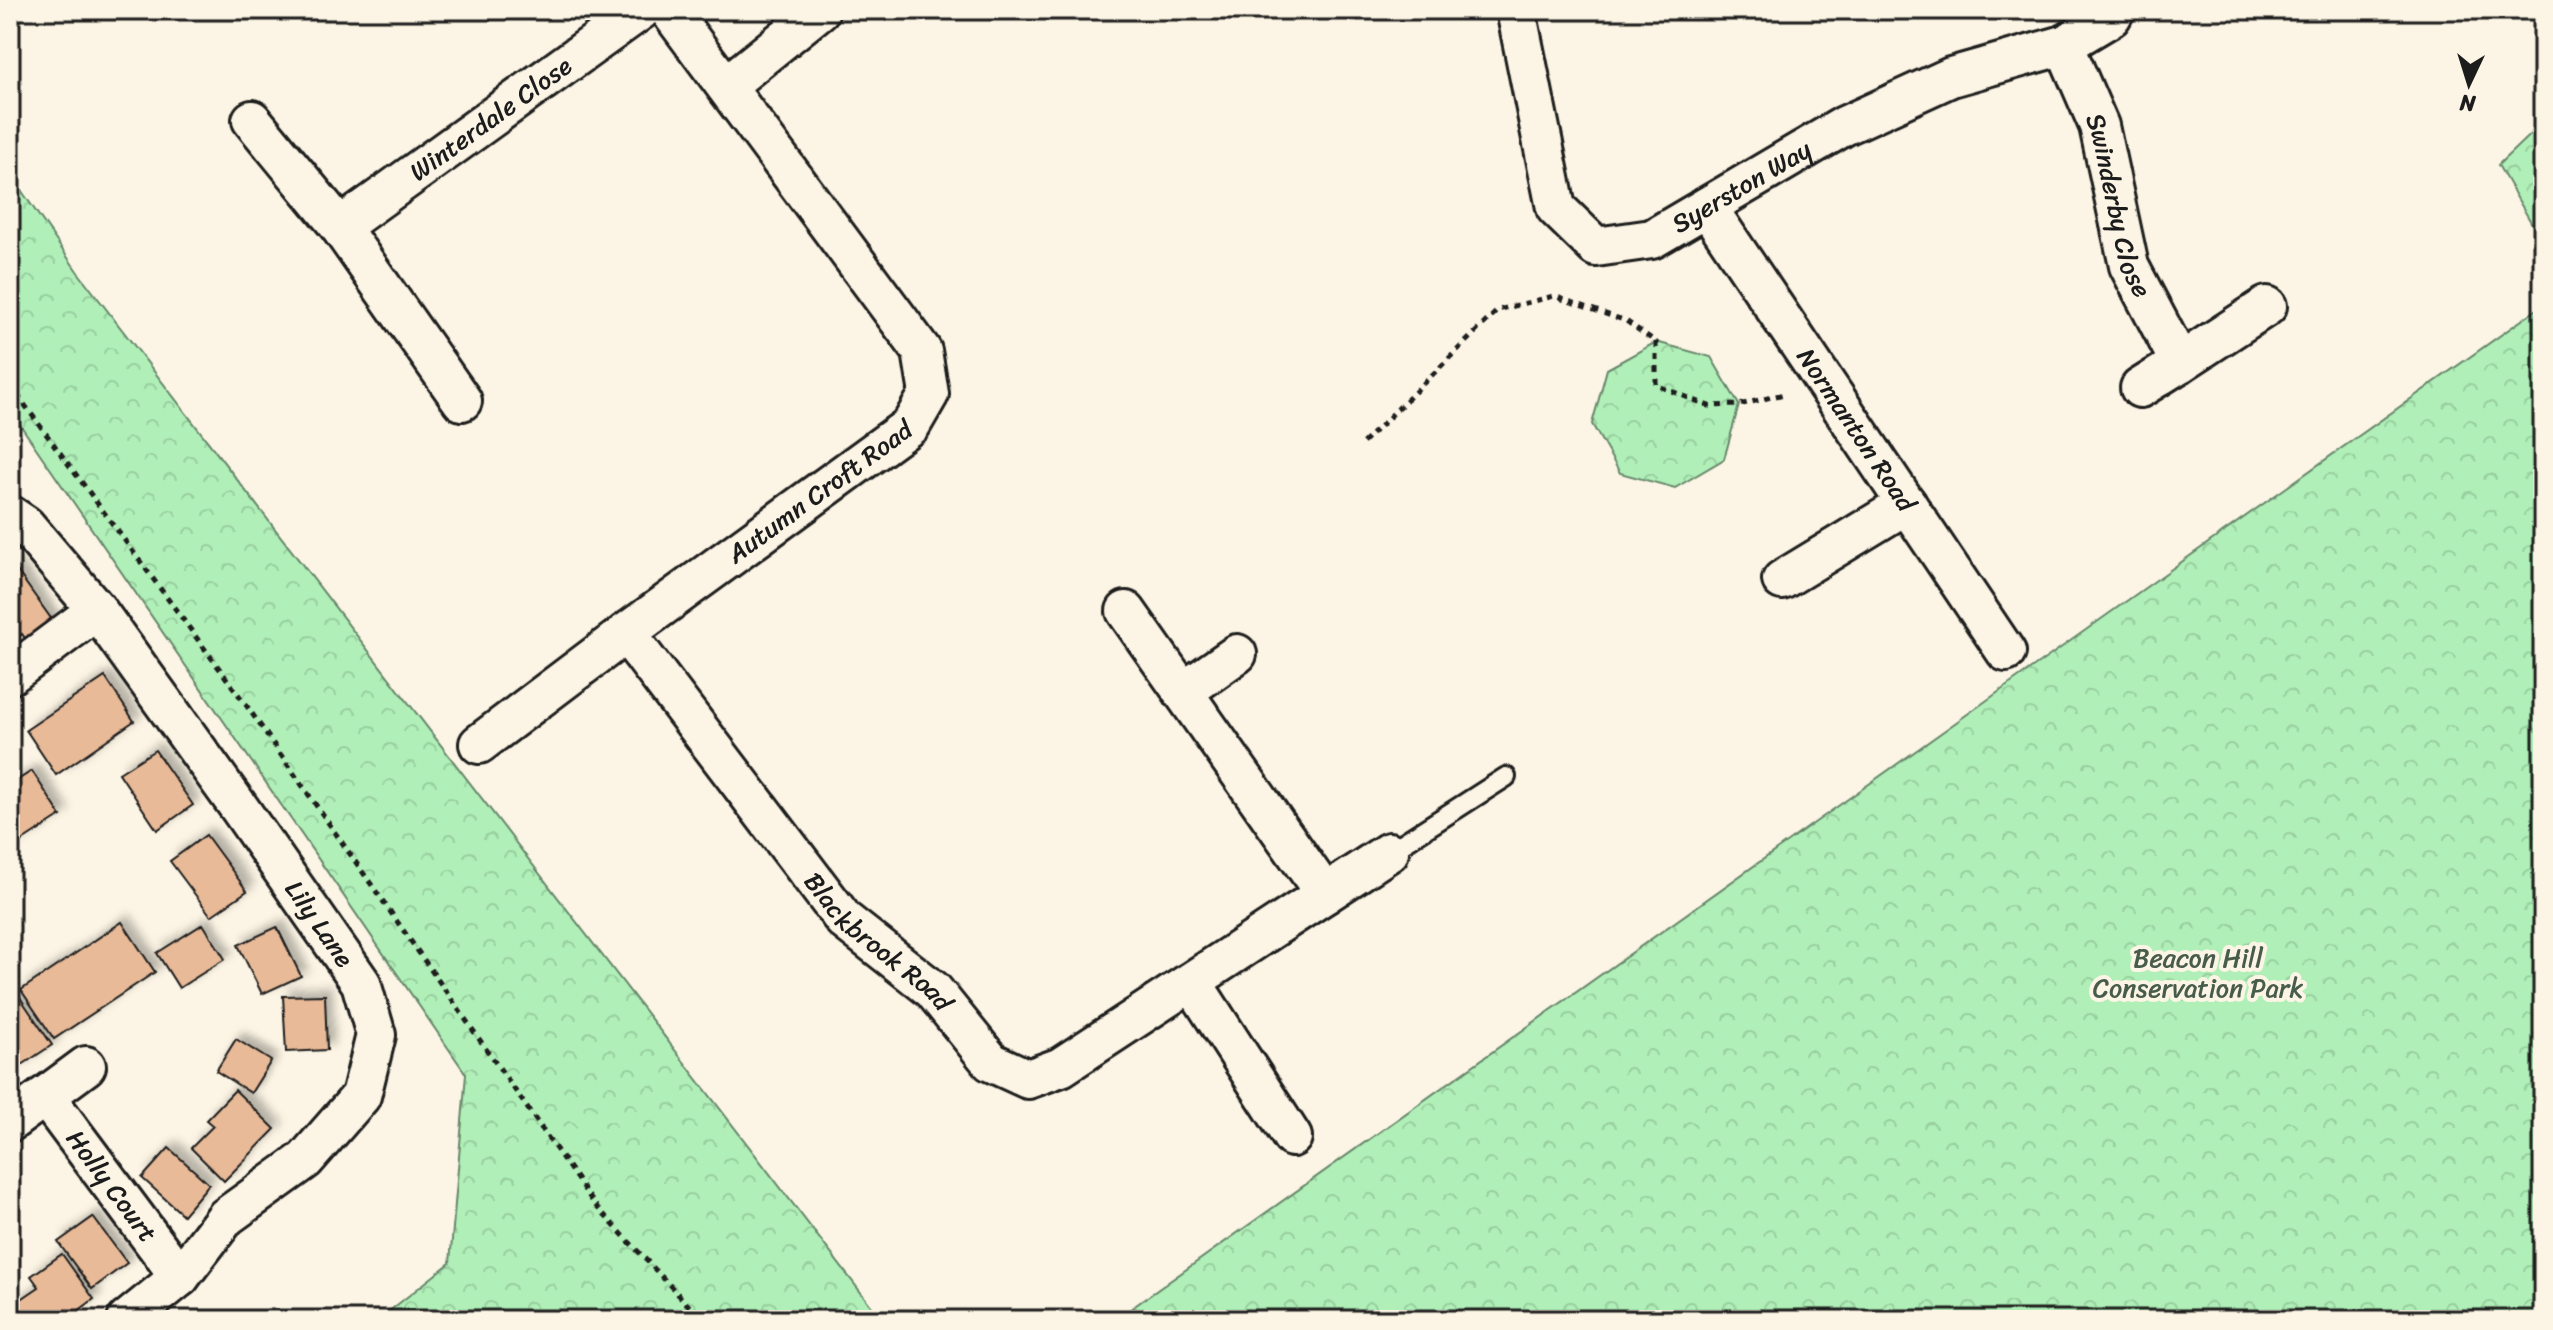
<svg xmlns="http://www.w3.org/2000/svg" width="2553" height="1330" font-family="Sriracha,sans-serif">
<defs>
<pattern id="park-crowns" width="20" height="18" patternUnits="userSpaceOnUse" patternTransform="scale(2)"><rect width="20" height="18" fill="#b0f0b8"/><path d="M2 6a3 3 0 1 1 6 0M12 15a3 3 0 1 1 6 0" fill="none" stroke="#97cd9e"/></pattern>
<filter id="shadow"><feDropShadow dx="7" dy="-7" stdDeviation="4" flood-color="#0004"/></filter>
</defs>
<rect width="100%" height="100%" fill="#fcf5e5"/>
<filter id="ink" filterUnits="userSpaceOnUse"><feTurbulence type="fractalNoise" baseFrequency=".0125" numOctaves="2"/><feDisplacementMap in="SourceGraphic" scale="16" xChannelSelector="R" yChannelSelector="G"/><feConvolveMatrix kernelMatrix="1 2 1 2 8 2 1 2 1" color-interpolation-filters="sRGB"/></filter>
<g filter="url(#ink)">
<g fill="url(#park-crowns)" stroke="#66866a" stroke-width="2">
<polygon points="2543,122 2543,243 2498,165"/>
<polygon points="10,174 77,271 882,1320 378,1320 450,1263 466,1074 10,410"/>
<polygon points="2543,305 2543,1320 1115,1320"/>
<polygon points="1656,342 1711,357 1739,405 1724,459 1675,488 1620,473 1592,424 1607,369"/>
</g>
<g fill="#e8ba98" stroke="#1c1c1c" stroke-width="2" filter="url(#shadow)">
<polygon points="10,561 55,624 28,643 22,634 10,642"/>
<polygon points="105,677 134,721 56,775 26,730"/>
<polygon points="155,750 193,805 157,830 119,773"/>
<polygon points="32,771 61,816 10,849 10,785"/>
<polygon points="206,835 247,891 211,916 170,861"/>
<polygon points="122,922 155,972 54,1039 21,990"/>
<polygon points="203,924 225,959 179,988 157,953"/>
<polygon points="277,927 301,976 262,994 238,945"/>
<polygon points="325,995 327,1050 286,1052 283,996"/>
<polygon points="19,996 52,1045 10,1073 10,1002"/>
<polygon points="236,1039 271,1061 251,1093 216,1071"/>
<polygon points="235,1090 275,1129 224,1181 191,1148 213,1126 206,1120"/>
<polygon points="169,1148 209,1184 183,1215 142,1178"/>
<polygon points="93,1217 127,1263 92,1289 58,1242"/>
<polygon points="62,1254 94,1299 66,1320 26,1320 14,1304 39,1287 31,1276"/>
</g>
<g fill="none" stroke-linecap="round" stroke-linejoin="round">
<g stroke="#1c1c1c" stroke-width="24">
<polyline id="lane" points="1389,852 1506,777"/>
</g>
<g stroke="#1c1c1c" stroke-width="44">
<g id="street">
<path id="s1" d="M1516,10L1556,208L1596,247L1652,239L1844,126L1951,77L2064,45L2111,17L2115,10"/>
<path id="s2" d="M2064,45L2099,126L2129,266L2180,363L2267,306"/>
<polyline points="726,86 820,10"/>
<path id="s3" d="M252,120L340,227L641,10"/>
<path id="s4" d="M1707,207L2006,652"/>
<polyline points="340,227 462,401"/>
<polyline points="2140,388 2180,363"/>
<path id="s5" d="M10,515L25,525L97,610L240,809L361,983L376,1035L361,1096L305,1160L226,1217L180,1277L127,1320"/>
<polyline points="1782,580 1907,504"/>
<polyline points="1126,611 1183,692"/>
<path id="s6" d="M626,633L844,920L933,990L991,1062L1028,1079L1061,1067L1389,852"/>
<polyline points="1237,654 1183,692 1325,894"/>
<polyline points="10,675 97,610"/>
<path id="s7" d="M479,744L626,633L911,425L929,394L922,351L669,10"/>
<polyline points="1192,982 1292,1137"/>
<path id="s8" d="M45,1096L180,1277"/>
<polyline points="10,1122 86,1066"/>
</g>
</g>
<g stroke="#1c1c1c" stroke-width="5" stroke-dasharray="6 6" stroke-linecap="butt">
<polyline points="10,385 244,702 595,1205 702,1320"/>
<polyline points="1363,443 1498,310 1554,296 1626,321 1656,342 1656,385 1709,406 1739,405 1784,394"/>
</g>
<use href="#lane" stroke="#fcf5e5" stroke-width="18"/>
<use href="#street" stroke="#fcf5e5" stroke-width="38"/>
</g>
</g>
<g text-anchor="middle" stroke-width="8" stroke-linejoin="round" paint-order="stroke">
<g font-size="26" fill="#1c1c1c" stroke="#fcf5e5">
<text dy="9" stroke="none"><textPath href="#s3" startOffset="324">Winterdale Close</textPath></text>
<text dy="9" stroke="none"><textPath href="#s1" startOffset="418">Syerston Way</textPath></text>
<text dy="9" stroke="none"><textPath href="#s2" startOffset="170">Swinderby Close</textPath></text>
<text dy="9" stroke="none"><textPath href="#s4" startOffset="268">Normanton Road</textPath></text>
<text dy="9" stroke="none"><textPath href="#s7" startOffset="424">Autumn Croft Road</textPath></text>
<text dy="9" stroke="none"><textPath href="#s5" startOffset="514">Lily Lane</textPath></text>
<text dy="9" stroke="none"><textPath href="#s6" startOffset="400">Blackbrook Road</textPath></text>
<text dy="9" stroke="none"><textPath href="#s8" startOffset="112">Holly Court</textPath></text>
</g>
<g font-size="26" fill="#485c4b" stroke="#fcf5e5">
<text x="2198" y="967">Beacon Hill<tspan x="2198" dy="30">Conservation Park</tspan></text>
</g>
</g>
<rect width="2553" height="1330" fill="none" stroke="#fcf5e5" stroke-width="40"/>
<rect x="20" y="20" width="2513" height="1290" fill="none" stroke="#1c1c1c" stroke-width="3" filter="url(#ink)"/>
<g transform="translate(2469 84) rotate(184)" stroke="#fcf5e5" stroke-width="6" paint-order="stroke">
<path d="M0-6L14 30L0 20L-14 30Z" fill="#1c1c1c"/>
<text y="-12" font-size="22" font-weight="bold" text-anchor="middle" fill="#1c1c1c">N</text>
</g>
</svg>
